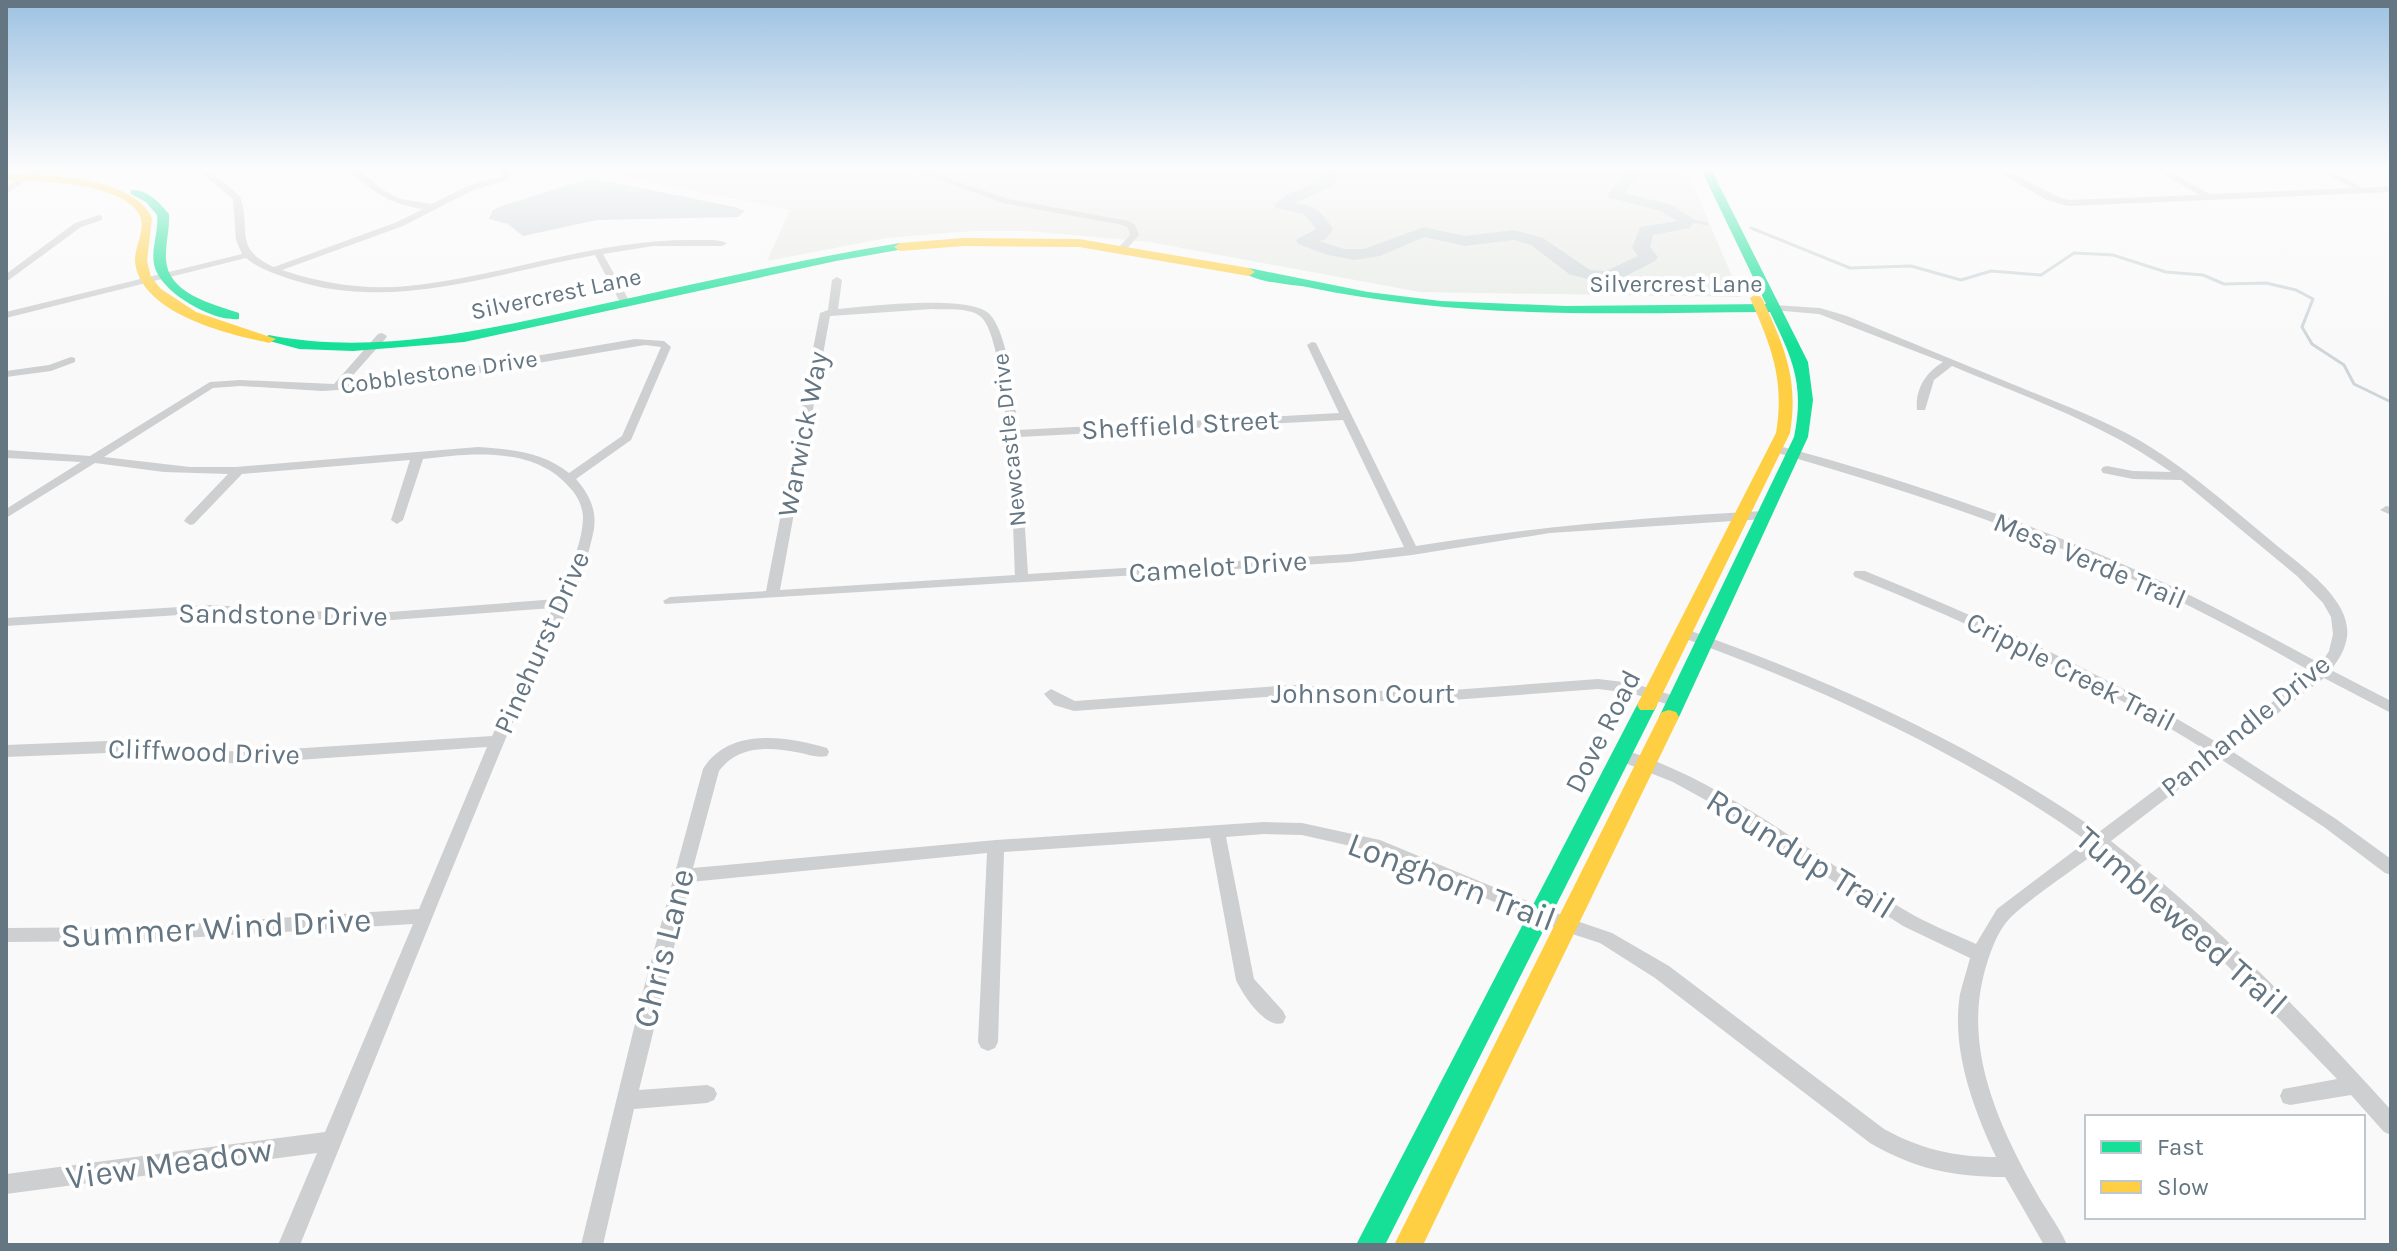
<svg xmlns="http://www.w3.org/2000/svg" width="2397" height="1251" font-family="Karla,sans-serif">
<rect width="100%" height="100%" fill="#f9f9f9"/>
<polygon fill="#e8ebe6" points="586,169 1686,169 1741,297 1420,292 1149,242 1028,231 973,231 887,238 767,261 790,210"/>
<polygon fill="#ced6d9" points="591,178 735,207 745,211 738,217 597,220 523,236 508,224 489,219 493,210 505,205"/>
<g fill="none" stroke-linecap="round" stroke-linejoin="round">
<g stroke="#ced6d9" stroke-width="3">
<polyline points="1687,220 1707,224"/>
<polyline points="1751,228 1850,268 1911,266 1961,280 1991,271 2041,275 2074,253 2113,255 2166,272 2203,275 2224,284 2266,283 2296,290 2313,299 2302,327 2312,344 2344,365 2354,384 2391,402"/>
</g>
<path fill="#ced6d9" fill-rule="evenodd" d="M1325,169H1340L1334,185L1295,203C1316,205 1322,212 1333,229L1326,239L1319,241L1344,249H1364L1424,227L1465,236L1514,230L1543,238L1590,270L1606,271L1638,256L1632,248L1640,227L1677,221L1660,211L1610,198L1608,195L1626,169H1642L1625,193L1672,205L1695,220L1690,228L1653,235L1650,247L1658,257L1655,261L1624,277L1598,282L1569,274L1531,245L1514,240L1465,246L1424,237L1380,256L1354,260L1328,255L1298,244L1296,240L1316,229L1304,214L1276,208L1274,205L1288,194L1322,180Z"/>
<g fill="#cecfd0" fill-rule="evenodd">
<polygon points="34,169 43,169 6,194 6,187"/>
<path d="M192,169C212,169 225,184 240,196C252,230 232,248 274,267L397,222L423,209C393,205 369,191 349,169H358L383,190L400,199L432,204L467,186L502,176L503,174L498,169H507L511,174L508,180L473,190L403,226L282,270C324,284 364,290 408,286C506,276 599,238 697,240C707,240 718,239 727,243L722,246H653L603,254L631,304L626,307L621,304L595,255C494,273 392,313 290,279C275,274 259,269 246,258L6,318V312L242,254L236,240L233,199L205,176Z"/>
<polygon points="909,169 921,169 1008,199 1129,221 1135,225 1139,235 1126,250 1120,250 1120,246 1130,235 1128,228 1123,225 1003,203"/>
<path d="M1993,169C2016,169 2044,194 2068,200L2199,195L2155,169H2165L2210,194L2353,188L2315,169H2325L2364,188L2391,186V192L2068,206L2047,200Z"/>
<polygon points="99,215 102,216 102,220 81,227 6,282 6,274 75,223"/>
<path d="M837,277L842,280L838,309C869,306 963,295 987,312C1008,327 1015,404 1018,430L1339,413L1307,345L1312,342L1316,343L1416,546C1532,527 1647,517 1764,511L1770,515L1764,519L1550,533L1412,555L1350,562L665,604L663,601L670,597L766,591L820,313L828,310L832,280ZM932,309C945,310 968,307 980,316C1009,338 1013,533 1015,575L780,590L830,316ZM1343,420L1404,547L1350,554L1028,574L1019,437Z"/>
<path d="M1775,305L1820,308L1847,316C1905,340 1963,364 2022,388C2061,404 2102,419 2139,440C2188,469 2231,508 2275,544C2300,565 2352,599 2347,637C2345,650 2339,659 2331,670L2391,701V713L2324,678L2230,750L2336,819L2391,859V875L2385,873L2324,827L2219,758L2111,841C2213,920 2305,1015 2391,1110V1135L2384,1132L2351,1095L2290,1105L2283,1103L2280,1096L2283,1089L2337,1079L2220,958L2099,850C2071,872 2037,893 2011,917C1996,932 1988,958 1983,978C1965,1053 2000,1128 2036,1192C2046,1210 2059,1226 2067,1245H2044L2005,1177C1953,1177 1915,1169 1870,1143L1655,978L1600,943L1560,930L1377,852L1302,835L1264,834L1226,837L1254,979L1283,1011L1286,1017L1283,1023C1265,1029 1243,995 1236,980L1210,838L1004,852L998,1042L995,1048L988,1051L981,1048L978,1042L987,853L690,882L639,1090L707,1085L714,1088L717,1094L714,1100L707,1103L634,1109L603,1245H581L643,991L703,769C729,727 786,736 827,748L829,752L827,756C818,758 810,755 801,753C772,747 739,744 719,771L693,868L996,840L1264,822L1302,823L1380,840L1571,919L1612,933L1669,966L1884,1129C1920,1149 1955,1157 1996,1157C1973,1108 1951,1049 1960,994C1963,982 1967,970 1970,958L1903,926L1720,808L1673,782L1615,759L1613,755L1615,751L1621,749C1730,782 1817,861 1915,916C1934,926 1956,935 1976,944L1997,909L2087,841C1962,752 1821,688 1678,636L1676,633L1678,630H1688C1832,681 1973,744 2099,832L2207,751C2096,681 1976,626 1855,577L1853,574L1855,571H1865C1986,620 2106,674 2218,743L2312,672C2252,638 2191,605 2128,577C2013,525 1892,486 1771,451L1769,449L1775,445C1898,477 2020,519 2136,570C2199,598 2260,631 2321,664L2329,651L2333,634L2331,617L2323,603L2297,576L2181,480L2133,479L2103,473L2101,470L2103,467L2107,466L2133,471L2171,472C2105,424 2026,397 1952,366L1934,380L1925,410H1917C1915,390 1925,373 1943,362L1819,314L1771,310L1770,308Z"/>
<path d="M382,333L387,336L386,338L346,383L431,374L635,339L664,341L671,347L631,440L576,479C590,495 598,512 593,534C577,608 532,675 503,745C434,911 368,1078 300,1245H278L317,1153L6,1194V1174L325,1132L413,924L134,941L6,942V928L134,927L419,909L487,747L241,764L107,753L6,757V745L107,741L241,752L492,736L553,608L365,622L211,613L6,626V618L211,605L365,614L557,599C568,574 583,543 583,516C582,505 577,495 570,488C535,446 471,453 423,459L403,520L397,524L391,520L410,460L242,474L194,524L190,525L184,521L186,518L228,474L164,472L95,463L6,518V509L81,462L6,458V450L90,456L210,382L240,380L334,384L378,334ZM645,345L661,347L622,436L569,473C543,452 510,449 478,447L236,467H190L104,457L213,388L240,386L322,391L369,388L431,381Z"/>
<polygon points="71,357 75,358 75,362 51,371 6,377 6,371 49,365"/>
<polygon points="2386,506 2391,507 2391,515 2380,510"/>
<polygon points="1598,679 1632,683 1681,698 1683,702 1681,706 1676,707 1631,693 1598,689 1412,703 1292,695 1074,711 1054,705 1044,694 1051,689 1075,701 1292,685 1412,693"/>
</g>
<g fill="#16e098" fill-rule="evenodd">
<path d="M1701,169H1711L1808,362L1813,400L1808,437L1679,717L1676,722H1662L1659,717L1794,437C1805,384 1792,358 1770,312C1612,313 1464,320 1307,287C1289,284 1258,283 1243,272L1249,268L1368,292L1441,301L1566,306L1766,304Z"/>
<path d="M131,190C147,189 159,202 169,214C170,229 165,244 166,259C167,293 212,304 239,313V319C213,322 159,292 154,264C151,248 159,231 157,215L146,202L131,194Z"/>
<path d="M900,243L904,245V249L836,261L464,342L353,351L299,349L262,339L269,335C376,356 485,330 589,307C692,285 795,260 900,243Z"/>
<polygon points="1647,698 1654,700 1657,705 1385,1245 1356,1245 1637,705 1640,700"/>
</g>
<g fill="#ffcf43" fill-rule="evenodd">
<path d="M6,174C46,175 133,176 152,218L147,261L151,277L161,289L196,312L276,339L269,343C228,334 141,314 135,262C134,247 147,229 139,214C120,182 39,181 6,180Z"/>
<polygon points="964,238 1079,239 1249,268 1255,272 1249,276 1079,247 964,246 900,251 894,247 900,243"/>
<path d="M1756,294L1762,298C1784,346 1799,379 1790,433L1657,705L1654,710H1640L1637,705L1776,433C1785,379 1771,346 1750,298Z"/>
<polygon points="1669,710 1676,712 1679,717 1423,1245 1394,1245 1659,717 1662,712"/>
</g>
</g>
<linearGradient id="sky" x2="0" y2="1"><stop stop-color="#9dc2e2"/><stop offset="0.49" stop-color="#fcfcfc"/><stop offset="1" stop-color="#fcfcfc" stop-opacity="0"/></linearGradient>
<rect width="2397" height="344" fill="url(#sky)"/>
<g text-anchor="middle" stroke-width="8" stroke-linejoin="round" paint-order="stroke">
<g font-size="24" fill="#657683" stroke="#fff">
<text x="1676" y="292">Silvercrest Lane</text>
<text transform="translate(556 294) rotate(-12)" y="8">Silvercrest Lane</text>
<text transform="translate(439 372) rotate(-8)" y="8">Cobblestone Drive</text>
<text transform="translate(1009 440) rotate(-96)" y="8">Newcastle Drive</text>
</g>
<g font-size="28" fill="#657683" stroke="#fff">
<text transform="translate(1180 424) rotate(-3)" y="10">Sheffield Street</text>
<text transform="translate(802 434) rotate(-79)" y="10">Warwick Way</text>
<text transform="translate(2090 560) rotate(23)" y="10">Mesa Verde Trail</text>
<text transform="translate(1218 566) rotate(-4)" y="10">Camelot Drive</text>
<text transform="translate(283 614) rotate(1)" y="10">Sandstone Drive</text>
<text transform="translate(541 642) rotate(-66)" y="10">Pinehurst Drive</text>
<text transform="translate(2071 671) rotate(27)" y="10">Cripple Creek Trail</text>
<text x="1363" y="703">Johnson Court</text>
<text transform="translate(2245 725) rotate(-39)" y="10">Panhandle Drive</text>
<text transform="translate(1602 731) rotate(-63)" y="10">Dove Road</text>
<text transform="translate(204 751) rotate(2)" y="10">Cliffwood Drive</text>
</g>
<g font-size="34" fill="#657683" stroke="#fff">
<text transform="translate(1801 853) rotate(32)" y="12">Roundup Trail</text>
<text transform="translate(1452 881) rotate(21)" y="12">Longhorn Trail</text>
<text transform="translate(2182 920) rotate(41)" y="12">Tumbleweed Trail</text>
<text transform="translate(216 927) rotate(-3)" y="12">Summer Wind Drive</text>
<text transform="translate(663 948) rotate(-76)" y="12">Chris Lane</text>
<text transform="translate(169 1163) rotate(-8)" y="12">View Meadow</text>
</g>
</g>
<rect width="2397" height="1251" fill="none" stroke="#657683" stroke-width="16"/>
<rect x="2085" y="1115" width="280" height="104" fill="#ffffff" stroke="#c1c8cd" stroke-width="2"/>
<rect x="2101" y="1141" width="40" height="12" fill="#16e098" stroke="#c1c8cd" stroke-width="2"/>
<text x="2157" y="1155" font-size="24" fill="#657683">Fast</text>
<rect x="2101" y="1181" width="40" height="12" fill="#ffcf43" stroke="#c1c8cd" stroke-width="2"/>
<text x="2157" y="1195" font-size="24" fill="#657683">Slow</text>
</svg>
